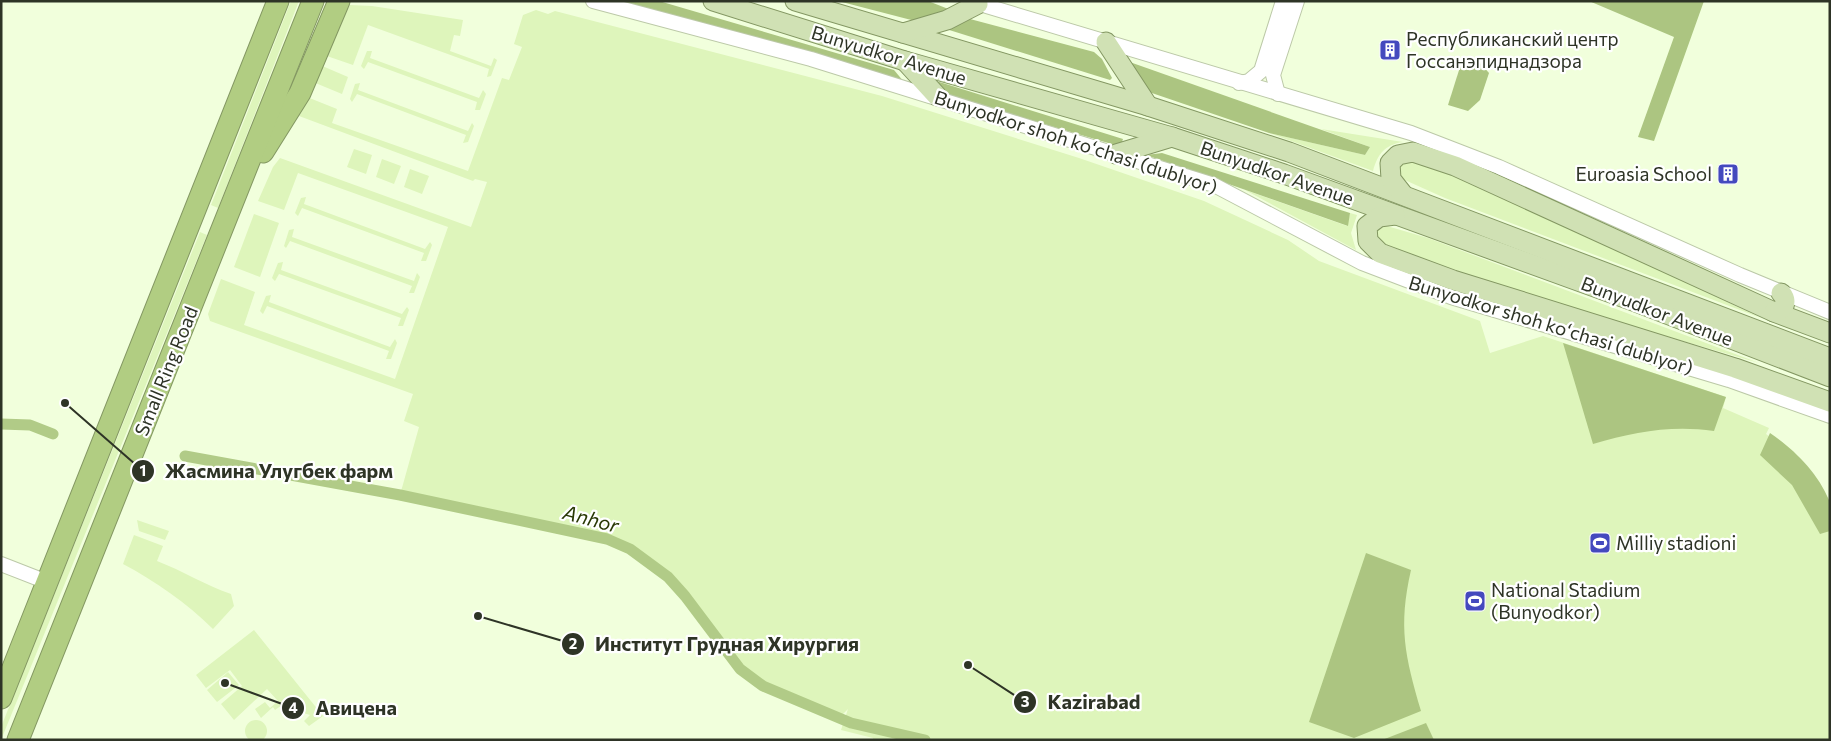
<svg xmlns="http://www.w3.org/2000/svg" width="1831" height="741" font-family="Commissioner,sans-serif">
<rect width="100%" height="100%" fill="#f1ffdc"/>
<g fill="#def5bb">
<polygon points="291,1 299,1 218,208 211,205"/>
<polygon points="350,5 372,6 463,20 460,36 454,35 450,51 491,66 494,58 497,60 491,76 487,77 489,69 368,25 353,65 324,55"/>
<path d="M536,10L548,14L555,11L882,96L1079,158L1204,201L1288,240L1319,261L1480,321L1490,353L1543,336L1726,397L1723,408L1769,428L1766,434L1781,445L1830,509V740H873V738L841,730L848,709L839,718C804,704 769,693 740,669C713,633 688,592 652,564C614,533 562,528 516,519C477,511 439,503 400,495L419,427L404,421L413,394L210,321L208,314L221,279L255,292L244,325L395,379L448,227L298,173L284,210L258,201L273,167L280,158L471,227L487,182L475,179L473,181L299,116L307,97L337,109L332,123L468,171L502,78L509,80L522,47L514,44L523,15Z"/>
<polygon points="367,51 372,51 370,58 479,98 483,90 486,94 480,110 475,110 477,102 368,62 364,69 361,66"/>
<polygon points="320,65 348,77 342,94 313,82"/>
<polygon points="360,83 358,90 468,131 472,123 474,126 468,142 463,143 466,135 357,94 352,102 350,99 355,84"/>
<path d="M1321,129L1403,142C1385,145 1378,153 1373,171L1269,133L1365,155L1370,147Z"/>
<polygon points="354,149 372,155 366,174 347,167"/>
<polygon points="382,159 401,166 394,184 376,177"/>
<polygon points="1407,160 1452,175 1629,255 1761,318 1445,198 1398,177 1396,165"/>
<polygon points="410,169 429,176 422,194 404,187"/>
<polygon points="1245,190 1347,226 1350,213 1357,215 1351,233 1356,250"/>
<polygon points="306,197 304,204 425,249 430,242 432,245 426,261 421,261 424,253 302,208 298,216 295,213 301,198"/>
<polygon points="254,214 279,223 260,277 234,267"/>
<polygon points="1380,224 1428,238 1759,363 1489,285 1374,242 1372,227"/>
<polygon points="294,229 292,237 414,281 417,273 420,277 414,293 409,293 412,286 290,241 286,248 284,246 289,230"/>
<polygon points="200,232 207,235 1,740 1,727"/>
<polygon points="283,262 281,270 402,314 407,307 409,310 403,326 398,326 401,318 279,274 275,281 272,278 278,263"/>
<polygon points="271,295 269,302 390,347 395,339 397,343 391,359 386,359 389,351 267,306 263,314 260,311 266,296"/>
<polygon points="137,520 169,531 165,540 139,531"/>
<path d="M134,535L163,546L157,561C183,571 205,585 231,594L234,606L213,629C187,603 155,581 123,564Z"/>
<polygon points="254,630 323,716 309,726 304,721 310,715 297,711 286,697 285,703 275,710 273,707 261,718 255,709 265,702 270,708 278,701 267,689 234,720 221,704 242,686 230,670 206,688 196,675"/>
<polygon points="228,672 239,685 217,702 207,690"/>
<circle cx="256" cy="731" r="11"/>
</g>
<g fill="#acc581">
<polygon points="605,1 659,1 894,70 904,82"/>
<polygon points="838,1 928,1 951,10 919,22"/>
<polygon points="1589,1 1704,1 1654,141 1638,137 1674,37"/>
<polygon points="970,19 1094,52 1102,59 1112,78 1110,80 946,29"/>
<polygon points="1124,60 1370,147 1365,155 1269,133 1146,91"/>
<polygon points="1471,61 1480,63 1489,73 1480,100 1468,111 1448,105 1460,67"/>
<polygon points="933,80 1123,139 1122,142 1115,145 943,94"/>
<polygon points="1162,153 1350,213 1348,226 1146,155"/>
<path d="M1563,343L1726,397L1714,431C1671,425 1634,432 1593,444Z"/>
<path d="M1770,433C1794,449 1818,473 1829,500C1831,508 1830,522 1830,531L1820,534L1792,485L1760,455Z"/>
<path d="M1366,553L1411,570C1398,627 1405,656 1421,711L1354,738L1309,722Z"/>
<polygon points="1426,723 1434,740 1382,740"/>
</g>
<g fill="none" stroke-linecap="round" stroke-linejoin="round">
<g stroke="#b1cb87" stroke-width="11">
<polyline points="1,424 30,425 53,434"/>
<polyline points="185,456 400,495 607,539 630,549 668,577 685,596 740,669 763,686 851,723 925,740"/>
</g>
<g stroke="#bcc9a8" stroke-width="16">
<g id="minor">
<polyline points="593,1 811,59 1214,185 1362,263 1451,297 1729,380 1830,416"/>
<polyline points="970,1 1411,133 1499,167 1740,275 1830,312"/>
<polyline points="1239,83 1249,81 1261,71 1283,1"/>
<polyline points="1278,94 1273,75 1297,1"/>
<polyline points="1,564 47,582"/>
</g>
</g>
<g stroke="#839762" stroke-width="21">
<g id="major">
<polyline points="713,1 905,61 1172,137 1284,174 1633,301 1830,377"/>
<polyline points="795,1 1148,106 1289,152 1830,358"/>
<polyline points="903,33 947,20 978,4"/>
<polyline points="1106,42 1148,106"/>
<polyline points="905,61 937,96"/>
<polyline points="1116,154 1172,137"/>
<polyline points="1402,193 1391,179 1390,163 1398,155 1413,152 1455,166 1774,312 1830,333"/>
<polyline points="1395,215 1379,217 1367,226 1368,241 1380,253 1453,280 1735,368 1830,402"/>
<path d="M1774,312C1784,311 1789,301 1781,293"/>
</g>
</g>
<g stroke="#839762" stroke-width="23">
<g id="highway">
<polyline points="263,152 300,93 339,1"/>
<polyline points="1,698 278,1"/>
<polyline points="18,740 313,1"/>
</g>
</g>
<use href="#minor" stroke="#fff" stroke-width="14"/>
<use href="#major" stroke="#d0e1b4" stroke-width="19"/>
<use href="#highway" stroke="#b1cd82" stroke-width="21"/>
</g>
<defs>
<g id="building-square" transform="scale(1.125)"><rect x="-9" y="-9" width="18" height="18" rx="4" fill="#4449be" stroke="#fff"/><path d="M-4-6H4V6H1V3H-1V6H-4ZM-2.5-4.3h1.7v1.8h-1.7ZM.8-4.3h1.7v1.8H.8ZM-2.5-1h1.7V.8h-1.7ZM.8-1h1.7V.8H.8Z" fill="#fff"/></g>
<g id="stadium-square" transform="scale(1.125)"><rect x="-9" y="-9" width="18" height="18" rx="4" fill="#4449be" stroke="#fff"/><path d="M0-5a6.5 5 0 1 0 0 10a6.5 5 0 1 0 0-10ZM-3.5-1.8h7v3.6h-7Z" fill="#fff"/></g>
</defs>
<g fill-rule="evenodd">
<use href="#building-square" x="1390" y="50"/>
<use href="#building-square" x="1728" y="174"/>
<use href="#stadium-square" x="1600" y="543"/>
<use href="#stadium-square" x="1475" y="601"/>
</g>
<g text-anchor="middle" stroke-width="4.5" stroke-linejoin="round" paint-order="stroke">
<g font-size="19" fill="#2e3426" stroke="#fff" text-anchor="start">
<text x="1406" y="46">Республиканский центр<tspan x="1406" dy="22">Госсанэпиднадзора</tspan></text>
<text x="1712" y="181" text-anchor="end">Euroasia School</text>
<text x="1616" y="550">Milliy stadioni</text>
<text x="1491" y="597">National Stadium<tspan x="1491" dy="22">(Bunyodkor)</tspan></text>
</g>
<g font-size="19" fill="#2e3426" stroke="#fff">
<text transform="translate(889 55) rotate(17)" y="7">Bunyudkor Avenue</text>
<text transform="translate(1076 142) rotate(18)" y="7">Bunyodkor shoh koʻchasi (dublyor)</text>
<text transform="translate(1277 173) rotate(19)" y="7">Bunyudkor Avenue</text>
<text transform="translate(1657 311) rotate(21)" y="7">Bunyudkor Avenue</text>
<text transform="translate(1551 325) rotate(17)" y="7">Bunyodkor shoh koʻchasi (dublyor)</text>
<text transform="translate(166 371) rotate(-68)" y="7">Small Ring Road</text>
</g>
<g font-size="20" font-style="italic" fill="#293804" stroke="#fff">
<text transform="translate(591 519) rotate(15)" y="7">Anhor</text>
</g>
</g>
<path fill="none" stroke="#2e3426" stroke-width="2" d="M65 403L143 471M478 616L573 644M968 665L1025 702M225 683L293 708"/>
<g fill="#2e3426" stroke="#fff" stroke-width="2">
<circle cx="65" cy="403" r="5"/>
<circle cx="478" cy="616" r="5"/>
<circle cx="968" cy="665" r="5"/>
<circle cx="225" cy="683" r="5"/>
<circle cx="143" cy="471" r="12"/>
<circle cx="573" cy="644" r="12"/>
<circle cx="1025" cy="702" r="12"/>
<circle cx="293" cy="708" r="12"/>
</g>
<g font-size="15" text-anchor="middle" font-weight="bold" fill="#fff">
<text x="143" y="476">1</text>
<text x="573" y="649">2</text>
<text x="1025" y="707">3</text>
<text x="293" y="713">4</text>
</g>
<g font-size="20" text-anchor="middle" font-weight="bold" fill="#2e3426" stroke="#fff" stroke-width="4.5" stroke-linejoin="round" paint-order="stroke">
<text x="279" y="478">Жасмина Улугбек фарм</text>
<text x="727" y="651">Институт Грудная Хирургия</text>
<text x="1094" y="709">Kazirabad</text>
<text x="356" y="715">Авицена</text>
</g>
<rect width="1831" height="741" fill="none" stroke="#2e3426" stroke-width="5"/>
</svg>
